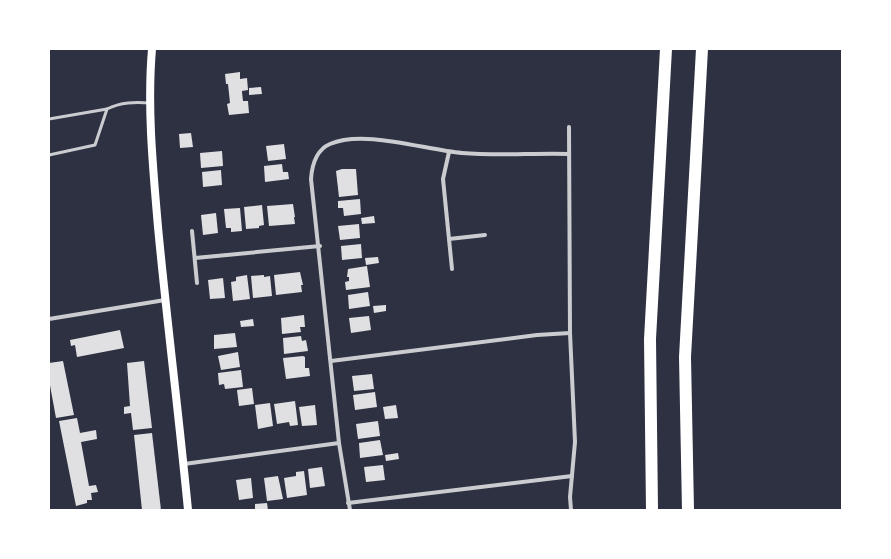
<svg xmlns="http://www.w3.org/2000/svg" width="891" height="559" font-family="'Noto Sans',sans-serif">
<rect width="100%" height="100%" fill="#2d3142"/>
<g fill="#e0e0e3">
<polygon points="240,72 240,79 247,78 248,90 242,91 242,92 243,101 248,101 249,113 229,115 227,104 230,103 228,84 226,84 225,74"/>
<polygon points="261,87 262,94 249,95 249,88"/>
<polygon points="191,133 193,147 180,148 179,134"/>
<polygon points="284,144 286,159 268,161 266,146"/>
<polygon points="222,151 223,166 201,168 200,153"/>
<polygon points="282,164 283,172 288,172 289,179 265,182 264,166"/>
<polygon points="342,169 356,169 358,195 339,197 336,171"/>
<polygon points="221,170 222,185 203,187 202,172"/>
<polygon points="360,199 361,214 344,216 343,208 338,208 338,201"/>
<polygon points="293,204 295,217 294,217 295,224 269,226 267,206"/>
<polygon points="262,205 264,225 259,226 259,228 246,229 244,207"/>
<polygon points="240,208 242,231 231,232 231,228 226,228 224,209"/>
<polygon points="216,213 218,233 203,235 201,215"/>
<polygon points="374,216 375,223 362,224 361,218"/>
<polygon points="359,224 360,238 340,240 338,226"/>
<polygon points="361,244 362,258 342,260 341,246"/>
<polygon points="378,257 379,263 366,265 365,258"/>
<polygon points="367,266 370,287 346,290 345,282 349,281 349,277 347,277 348,269"/>
<polygon points="300,272 303,285 301,285 302,292 276,295 274,275"/>
<polygon points="247,275 250,299 233,301 231,282 236,281 236,277"/>
<polygon points="264,275 264,277 270,276 272,296 253,298 251,276"/>
<polygon points="223,278 225,298 210,299 208,280"/>
<polygon points="368,292 370,306 349,309 348,295"/>
<polygon points="386,305 386,311 374,313 373,306"/>
<polygon points="304,315 305,327 300,327 301,332 282,334 281,318"/>
<polygon points="369,316 371,330 351,333 349,318"/>
<polygon points="253,319 254,326 241,327 240,321"/>
<polygon points="120,330 124,348 77,357 75,345 71,346 70,340"/>
<polygon points="235,333 237,347 214,349 214,335"/>
<polygon points="301,336 302,341 306,340 308,351 284,354 283,338"/>
<polygon points="238,352 240,367 221,370 218,356"/>
<polygon points="303,356 305,357 305,368 309,368 310,376 286,379 283,358"/>
<polygon points="63,361 74,415 56,418 49,380 49,363"/>
<polygon points="144,361 152,428 133,430 131,413 124,414 124,407 130,406 127,363"/>
<polygon points="241,370 243,387 225,389 224,384 219,385 218,373"/>
<polygon points="372,374 374,389 354,391 352,376"/>
<polygon points="252,388 254,404 239,406 237,390"/>
<polygon points="375,392 377,407 355,410 353,395"/>
<polygon points="295,401 298,425 290,426 289,422 277,424 274,404"/>
<polygon points="270,403 273,426 258,429 255,405"/>
<polygon points="315,405 317,425 302,426 299,407"/>
<polygon points="396,405 398,418 385,419 383,407"/>
<polygon points="77,418 80,433 96,430 97,439 81,442 89,486 96,485 98,492 91,493 92,500 87,500 87,503 76,506 59,421"/>
<polygon points="378,421 380,436 358,439 356,424"/>
<polygon points="152,433 161,510 142,510 134,435"/>
<polygon points="380,440 383,455 360,458 359,443"/>
<polygon points="398,453 399,459 386,461 385,455"/>
<polygon points="383,465 385,480 366,482 364,467"/>
<polygon points="322,467 325,486 310,488 308,469"/>
<polygon points="304,471 307,495 287,498 284,478 296,476 296,472"/>
<polygon points="278,476 283,499 267,501 264,478"/>
<polygon points="251,478 253,498 239,500 236,480"/>
<polygon points="267,503 268,510 255,510 255,504"/>
</g>
<g fill="none" stroke-linecap="round" stroke-linejoin="round">
<g stroke="#caccd0" stroke-width="3">
<path d="M49,119L107,109C121,102 135,102 150,103"/>
<polyline points="49,155 95,145 107,109"/>
</g>
<g stroke="#caccd0" stroke-width="4">
<polyline points="569,127 570,333 575,442 570,497 571,510"/>
<polyline points="449,152 443,179 452,269"/>
<polyline points="192,231 197,283"/>
<polyline points="449,239 485,235"/>
<polyline points="195,258 320,246"/>
<polyline points="49,319 165,300"/>
<polyline points="331,361 537,335 570,333"/>
<polyline points="184,464 339,443"/>
<polyline points="348,503 572,476"/>
<path d="M350,510L339,443L311,179C312,165 316,150 330,144C364,129 425,150 462,153C497,156 533,153 569,154"/>
</g>
<path stroke="#fff" stroke-width="8" d="M152,49C147,108 153,168 158,227C167,322 179,416 188,510"/>
<g stroke="#fff" stroke-width="12">
<polyline points="652,510 650,339 666,49"/>
<polyline points="688,510 685,357 702,49"/>
</g>
</g>
<rect width="891" height="559" fill="none" stroke="#ffffff" stroke-width="100"/>
</svg>
